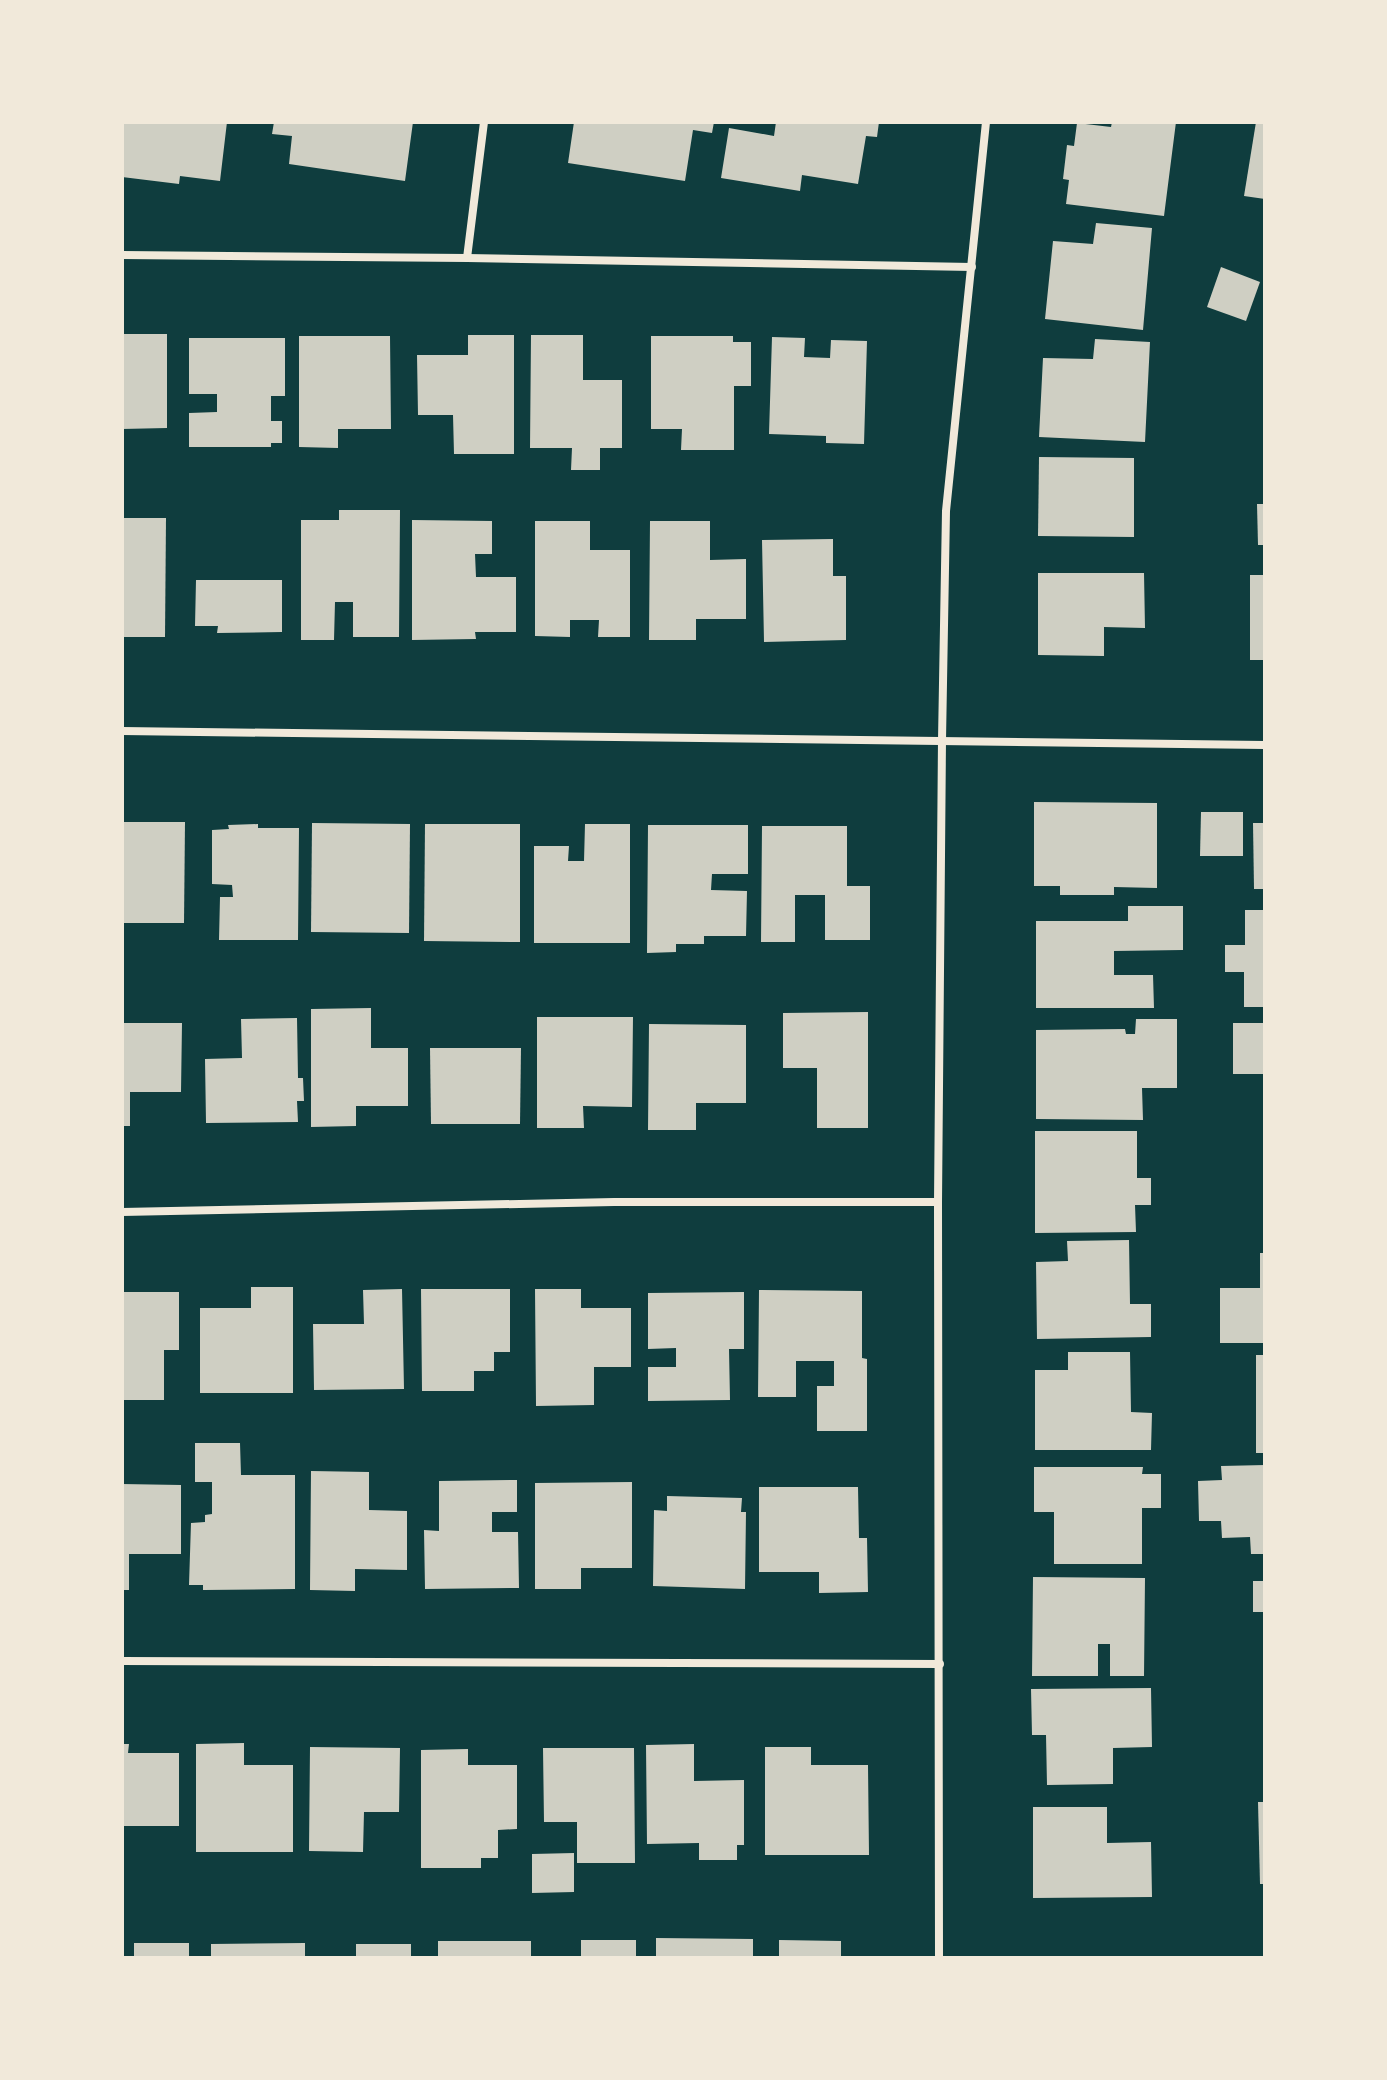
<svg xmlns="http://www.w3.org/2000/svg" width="1387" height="2080" font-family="Commissioner,sans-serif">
<rect width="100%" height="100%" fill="#0f3d3e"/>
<g fill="#cfcfc3">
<polygon points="122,122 227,122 220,181 180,176 179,184 122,177"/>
<polygon points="274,122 413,122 405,181 289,164 292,136 272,134"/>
<polygon points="574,122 714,122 712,133 693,130 685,181 568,163"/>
<polygon points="776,122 879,122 877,137 866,136 858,184 802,175 800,191 721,178 729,128 774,136"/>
<polygon points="1112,122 1176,122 1164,216 1066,204 1069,180 1063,179 1067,145 1074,146 1077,123 1111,127"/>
<polygon points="1256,122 1265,122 1265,199 1244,196"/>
<polygon points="1096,223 1152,228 1143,330 1045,319 1053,241 1093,244"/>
<polygon points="1221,267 1260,282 1246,321 1207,307"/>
<polygon points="122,334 167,334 167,428 122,429"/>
<polygon points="468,335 514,335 514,454 454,454 453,415 418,415 417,355 468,355"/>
<polygon points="531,335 583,335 583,380 622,380 622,448 600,448 600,470 571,470 572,448 530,448"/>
<polygon points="299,336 390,336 391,429 338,429 338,448 299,447"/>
<polygon points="651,336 733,336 733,342 751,342 751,386 734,386 734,450 681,450 682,429 651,429"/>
<polygon points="772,337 805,338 804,357 830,358 831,340 867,341 864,444 826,443 826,436 769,434"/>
<polygon points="189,338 285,338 285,396 271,396 271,421 282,421 282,443 271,443 271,447 189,447 189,413 217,412 217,394 189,394"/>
<polygon points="1095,339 1150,342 1145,442 1039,437 1043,358 1093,359"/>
<polygon points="1039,457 1134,458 1134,537 1038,536"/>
<polygon points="1257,504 1265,504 1265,545 1258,545"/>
<polygon points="339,510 400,510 399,637 353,637 353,602 335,602 334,640 301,640 301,520 339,520"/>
<polygon points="122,518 166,518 165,637 122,637"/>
<polygon points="412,520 492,521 492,554 475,554 476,577 516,577 516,632 475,632 476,639 412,640"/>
<polygon points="535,521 590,521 590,550 630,550 630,637 598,637 599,620 570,620 570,637 535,636"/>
<polygon points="650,521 710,521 710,560 746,559 746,619 696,619 696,640 649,640"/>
<polygon points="833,539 833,576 846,576 846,640 764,642 762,540"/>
<polygon points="1038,573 1144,573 1145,628 1104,627 1104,656 1038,655"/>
<rect x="1250" y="575" width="15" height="85"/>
<polygon points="196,580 282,580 282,632 217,633 218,626 195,626"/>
<polygon points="1034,802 1157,803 1157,888 1114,887 1114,895 1060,895 1060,886 1034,886"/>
<polygon points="1201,812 1243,812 1243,856 1200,856"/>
<polygon points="122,822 185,822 184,923 122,923"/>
<polygon points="312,823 410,824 409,933 311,932"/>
<polygon points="1253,823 1265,823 1265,889 1254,889"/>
<polygon points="258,824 258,828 299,828 298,940 219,940 220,897 233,897 232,885 212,884 212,830 229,829 228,825"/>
<polygon points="425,824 520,824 520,942 424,941"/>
<polygon points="585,824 630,824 630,943 534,943 534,846 569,846 568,861 584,861"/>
<polygon points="648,825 748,825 748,874 712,874 711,890 747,891 746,936 704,936 704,944 676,944 676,952 647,953"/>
<polygon points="762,826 847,826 847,886 870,886 870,940 825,940 825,895 795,895 795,942 761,942"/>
<polygon points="1128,906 1183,906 1183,950 1114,951 1114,975 1153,975 1154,1008 1036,1008 1036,921 1128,921"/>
<polygon points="1245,910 1265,910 1265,1007 1244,1007 1244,972 1225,972 1225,945 1245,945"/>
<polygon points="371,1008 371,1048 408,1048 408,1106 356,1106 356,1126 311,1127 311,1009"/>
<polygon points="868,1012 868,1128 817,1128 817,1068 783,1068 783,1013"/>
<polygon points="537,1017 633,1017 632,1107 583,1106 584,1128 537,1128"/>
<polygon points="297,1018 298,1078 303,1078 304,1101 297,1101 298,1122 206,1123 205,1059 242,1058 241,1019"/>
<polygon points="1136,1019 1177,1019 1177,1088 1142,1088 1143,1120 1036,1119 1036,1030 1125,1029 1126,1034 1135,1034"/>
<polygon points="122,1023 182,1023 181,1092 130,1092 130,1126 122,1126"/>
<rect x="1233" y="1023" width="32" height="51"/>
<polygon points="649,1024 746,1025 746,1103 696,1103 696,1130 648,1130"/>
<polygon points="430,1048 521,1048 520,1124 431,1124"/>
<polygon points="1035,1131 1137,1131 1137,1178 1151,1178 1151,1205 1135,1205 1136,1232 1035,1233"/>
<polygon points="1129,1240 1130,1304 1151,1304 1151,1337 1037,1339 1036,1262 1068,1261 1067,1241"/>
<polygon points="1260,1253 1265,1253 1265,1343 1220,1343 1220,1288 1260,1288"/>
<polygon points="251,1287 293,1287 293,1393 200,1393 200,1308 251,1308"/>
<polygon points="402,1289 404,1389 314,1390 313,1324 364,1324 363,1290"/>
<polygon points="421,1289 510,1289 510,1352 494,1352 494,1371 474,1371 474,1391 422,1391"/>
<polygon points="535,1289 581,1289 581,1308 631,1308 631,1367 594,1367 594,1405 536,1406"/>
<polygon points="759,1290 862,1291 862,1358 867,1359 867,1431 817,1431 817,1386 834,1386 834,1361 796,1361 796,1397 758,1397"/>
<polygon points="122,1292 179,1292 179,1350 164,1350 164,1400 122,1400"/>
<polygon points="744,1292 744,1349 729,1349 730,1400 648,1401 648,1367 676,1367 676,1348 648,1349 648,1293"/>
<polygon points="1068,1352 1130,1352 1131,1412 1152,1413 1151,1450 1035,1450 1035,1370 1068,1370"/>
<rect x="1256" y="1355" width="9" height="98"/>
<polygon points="195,1443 240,1443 241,1475 295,1475 295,1589 203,1590 203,1585 189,1585 191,1523 205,1522 205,1515 212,1514 212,1482 195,1482"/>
<polygon points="1265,1465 1265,1554 1251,1554 1250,1537 1222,1538 1221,1521 1199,1521 1198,1481 1222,1480 1221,1466"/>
<polygon points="1034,1467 1143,1467 1142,1474 1161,1474 1161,1508 1142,1508 1142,1564 1054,1564 1054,1512 1034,1512"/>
<polygon points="311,1471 369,1472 369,1510 407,1511 407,1570 355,1569 355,1591 310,1590"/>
<polygon points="517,1480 517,1512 492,1512 492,1532 518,1532 519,1588 425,1589 424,1530 439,1531 439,1481"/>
<polygon points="632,1482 632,1568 581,1568 581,1589 535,1589 535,1483"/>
<polygon points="122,1484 181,1485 181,1554 129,1554 129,1590 122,1590"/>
<polygon points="759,1487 858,1487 859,1538 867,1538 868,1592 819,1593 819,1572 759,1572"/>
<polygon points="667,1496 742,1498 741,1512 746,1512 745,1589 653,1586 654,1510 667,1511"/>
<polygon points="1033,1577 1145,1578 1144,1676 1110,1676 1110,1644 1098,1644 1098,1676 1032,1676"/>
<rect x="1253" y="1581" width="12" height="31"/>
<polygon points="1151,1688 1152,1747 1113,1748 1113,1784 1047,1785 1046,1735 1032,1735 1031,1689"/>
<polygon points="244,1743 244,1765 293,1765 293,1852 196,1852 196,1744"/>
<polygon points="122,1744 129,1744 128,1753 179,1753 179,1826 122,1826"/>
<polygon points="694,1744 694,1781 744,1780 744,1845 737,1845 737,1860 699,1860 699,1843 647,1844 646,1745"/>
<polygon points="310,1747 400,1748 399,1812 364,1812 363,1852 309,1851"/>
<polygon points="765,1747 811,1747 811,1765 868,1765 869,1855 765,1855"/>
<polygon points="543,1748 634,1748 635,1863 577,1863 577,1822 544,1822"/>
<polygon points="468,1749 468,1765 517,1765 517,1829 498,1830 498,1858 481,1858 481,1868 421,1868 421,1750"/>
<polygon points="1258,1802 1265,1802 1265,1884 1260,1884"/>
<polygon points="1033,1807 1107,1807 1107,1843 1151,1842 1152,1897 1033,1898"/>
<polygon points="574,1853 574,1892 532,1893 532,1854"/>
<polygon points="656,1938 753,1939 753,1958 656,1958"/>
<rect x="581" y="1940" width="55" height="18"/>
<polygon points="779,1940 841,1941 841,1958 779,1958"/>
<rect x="438" y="1941" width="93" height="17"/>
<rect x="134" y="1943" width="55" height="15"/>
<polygon points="305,1943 305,1958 211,1958 211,1944"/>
<rect x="356" y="1944" width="55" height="14"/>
</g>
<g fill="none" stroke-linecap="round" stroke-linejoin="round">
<g stroke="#f1e9da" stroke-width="8">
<polyline points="122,255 467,258 972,267"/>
<polyline points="467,258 484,122"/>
<polyline points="122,731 1265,745"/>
<polyline points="122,1212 614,1202 938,1202"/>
<polyline points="122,1661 940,1664"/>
<polyline points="939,1958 938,1202 942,740 946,511 986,122"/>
</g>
</g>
<rect width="1387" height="2080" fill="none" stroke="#f1e9da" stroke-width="248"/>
</svg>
